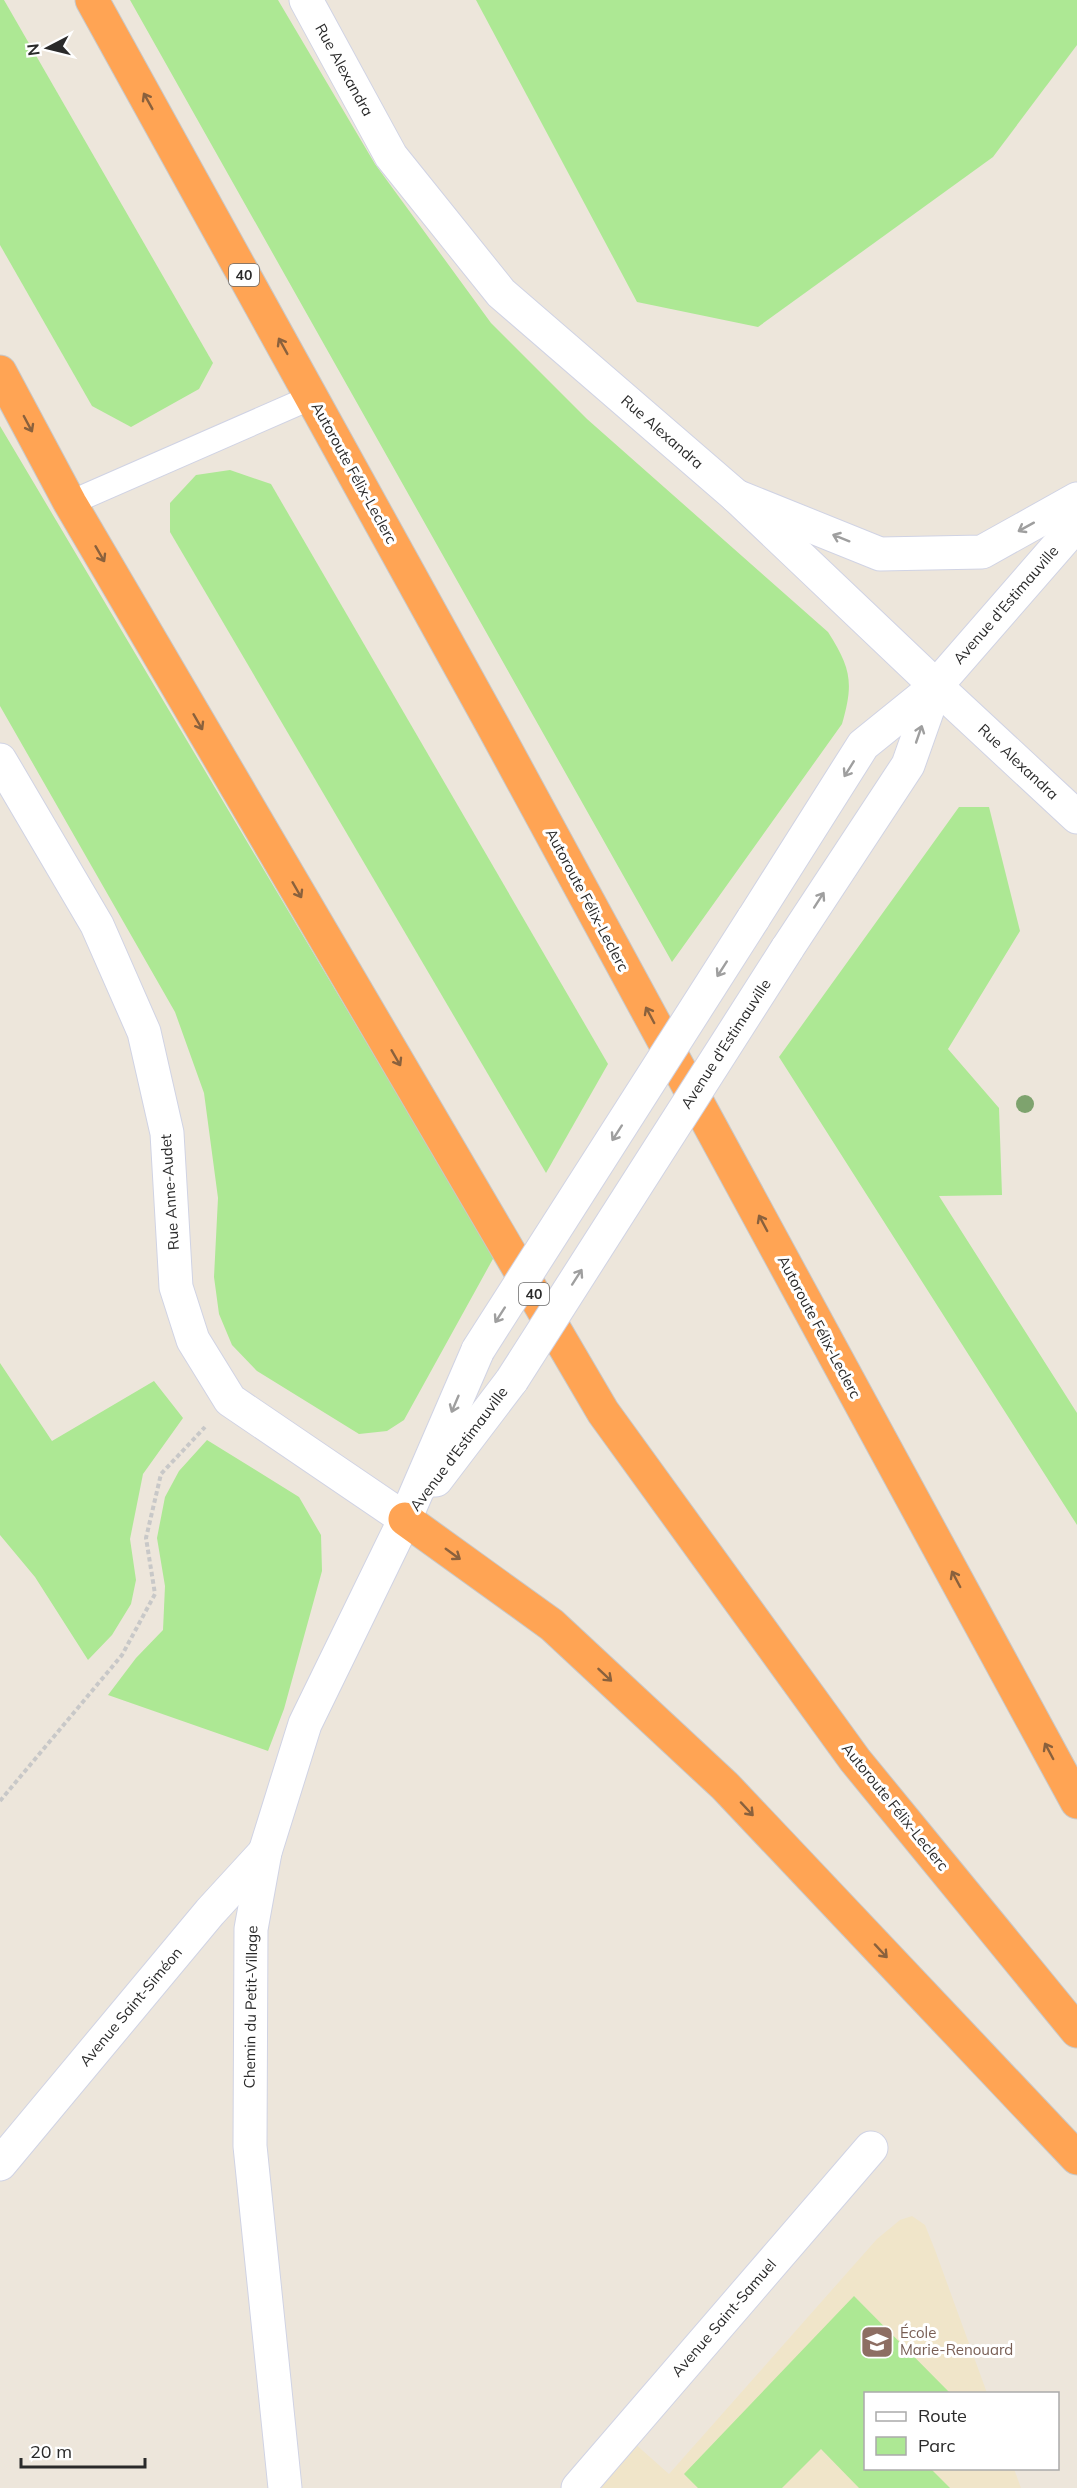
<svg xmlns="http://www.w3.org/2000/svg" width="1077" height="2488" font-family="Mulish,sans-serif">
<rect width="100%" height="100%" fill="#ede6db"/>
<polygon fill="#f0e5c9" points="912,2216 925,2225 935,2250 987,2393 866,2394 866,2468 1014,2469 1021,2488 578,2488 624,2434 669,2474 877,2239 900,2220"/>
<g fill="#ade894">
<polygon points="0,0 4,0 213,363 199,389 131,427 92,406 0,245"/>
<path d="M130,0H278L375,164L491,323L587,419L828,632C851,668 854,683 842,724L672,962Z"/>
<polygon points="476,0 1077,0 1077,45 993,157 758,327 637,302"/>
<polygon points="0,426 494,1257 404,1420 387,1431 359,1434 257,1371 232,1345 219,1314 214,1277 218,1198 204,1093 175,1012 0,706"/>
<polygon points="230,470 271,484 608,1064 546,1173 170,532 170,503 196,475"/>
<polygon points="959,807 989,807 1020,931 948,1049 999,1108 1002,1195 939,1196 1077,1413 1077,1525 779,1057"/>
<polygon points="0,1363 52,1441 154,1381 183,1418 143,1474 130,1539 136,1580 131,1604 112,1635 88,1660 35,1577 0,1535"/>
<polygon points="207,1440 299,1497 321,1535 322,1571 284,1709 268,1751 108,1695 136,1658 163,1630 165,1586 157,1538 165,1497 179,1471"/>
<polygon points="854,2296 950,2393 866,2394 866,2468 931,2469 950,2488 859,2488 821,2449 782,2488 698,2488 684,2474"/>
</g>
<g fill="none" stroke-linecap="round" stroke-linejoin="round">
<g stroke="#d0d3e4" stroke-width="26">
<polyline id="service" points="70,503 312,397"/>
</g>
<g stroke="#d0d3e4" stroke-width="35">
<g id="minor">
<polyline points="0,760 97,925 144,1032 167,1133 176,1287 193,1340 230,1400 405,1519"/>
<polyline points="0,2164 210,1912 265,1852"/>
<polyline points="578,2488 871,2148"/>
</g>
</g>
<g stroke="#d0d3e4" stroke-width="35">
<g id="tertiary">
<polyline points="736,496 880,554 982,552 1077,499"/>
<polyline points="936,686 1077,817"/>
<polyline points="285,2488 250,2146 251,1929 265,1852 305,1724 405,1519"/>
</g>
</g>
<g stroke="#d0d3e4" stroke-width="35">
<g id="secondary">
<polyline points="306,0 391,156 501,293 736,496 936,686"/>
<polyline points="753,919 863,745 936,686 1077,524"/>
<polyline points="787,949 908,765 936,686"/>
<polyline points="436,1480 512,1380"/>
<polyline points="405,1519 478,1350"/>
</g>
</g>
<g stroke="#c8c8c8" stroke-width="35">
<g id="motorway">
<polyline points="92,0 493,726 1077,1802"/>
<polyline points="0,372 70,503 603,1412 855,1760 1077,2031"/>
<polyline points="405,1519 552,1625 725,1786 1077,2158"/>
</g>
</g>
<polyline stroke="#c8c8c8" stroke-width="4" stroke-dasharray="4.5 3" stroke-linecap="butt" points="0,1801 122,1655 155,1594 146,1538 161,1474 205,1427"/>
<use href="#service" stroke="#fff" stroke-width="24"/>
<use href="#minor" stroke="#fff" stroke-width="33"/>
<use href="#tertiary" stroke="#fff" stroke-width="33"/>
<use href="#secondary" stroke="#fff" stroke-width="33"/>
<use href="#motorway" stroke="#ffa454" stroke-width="33"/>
<g stroke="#d0d3e4" stroke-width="35" stroke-linecap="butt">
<g id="secondary-bridge">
<polyline points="478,1350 753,919"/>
<polyline points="512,1380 787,949"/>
</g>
</g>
<use href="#secondary-bridge" stroke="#fff" stroke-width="33"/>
</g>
<circle fill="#7ea36e" cx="1025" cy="1104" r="9"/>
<defs><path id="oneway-shaft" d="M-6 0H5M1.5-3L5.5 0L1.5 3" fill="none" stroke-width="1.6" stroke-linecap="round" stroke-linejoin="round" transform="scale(1.5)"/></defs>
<g stroke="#8a613d">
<use href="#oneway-shaft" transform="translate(148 101) rotate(-119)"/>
<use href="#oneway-shaft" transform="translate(283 346) rotate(-119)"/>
<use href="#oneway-shaft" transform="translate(28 424) rotate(62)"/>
<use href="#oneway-shaft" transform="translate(100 554) rotate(60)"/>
<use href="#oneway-shaft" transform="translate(198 722) rotate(60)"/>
<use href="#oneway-shaft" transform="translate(297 890) rotate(60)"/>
<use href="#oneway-shaft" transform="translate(650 1015) rotate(-118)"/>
<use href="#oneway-shaft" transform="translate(396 1058) rotate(60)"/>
<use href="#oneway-shaft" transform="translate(763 1223) rotate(-118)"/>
<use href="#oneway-shaft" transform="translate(453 1554) rotate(36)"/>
<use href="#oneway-shaft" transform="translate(956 1579) rotate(-118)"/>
<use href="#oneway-shaft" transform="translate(605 1675) rotate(43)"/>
<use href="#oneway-shaft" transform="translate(1049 1751) rotate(-118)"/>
<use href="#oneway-shaft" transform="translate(747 1809) rotate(47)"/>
<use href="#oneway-shaft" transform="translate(881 1951) rotate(47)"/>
</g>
<g stroke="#9f9f9f">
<use href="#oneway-shaft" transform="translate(1026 527) rotate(151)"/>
<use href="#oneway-shaft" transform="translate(841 538) rotate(-158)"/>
<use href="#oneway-shaft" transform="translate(919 734) rotate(-71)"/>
<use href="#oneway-shaft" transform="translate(849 769) rotate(122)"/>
<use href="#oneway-shaft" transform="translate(819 900) rotate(-57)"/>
<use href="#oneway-shaft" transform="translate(722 969) rotate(123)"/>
<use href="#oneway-shaft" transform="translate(617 1133) rotate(123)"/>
<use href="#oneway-shaft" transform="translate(577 1277) rotate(-57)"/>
<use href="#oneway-shaft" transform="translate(500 1315) rotate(123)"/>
<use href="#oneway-shaft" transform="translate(455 1404) rotate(113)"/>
</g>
<defs>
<g id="school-square" transform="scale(1.725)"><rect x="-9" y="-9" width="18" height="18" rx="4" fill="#8d6e63" stroke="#fff"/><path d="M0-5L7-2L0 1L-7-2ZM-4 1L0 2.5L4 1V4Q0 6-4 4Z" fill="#fff"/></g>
</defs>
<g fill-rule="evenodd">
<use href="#school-square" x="877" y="2342"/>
</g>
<g text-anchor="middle" stroke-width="6" stroke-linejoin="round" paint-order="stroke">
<g fill="#fff" stroke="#6a6a6a" stroke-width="1.5">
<rect x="229" y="264" width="30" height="22" rx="4.5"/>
<rect x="519" y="1283" width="30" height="22" rx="4.5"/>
</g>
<g font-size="14" font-weight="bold" fill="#2a2a2a">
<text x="244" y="280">40</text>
<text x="534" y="1299">40</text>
</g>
<g font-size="15" fill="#2a2a2a" stroke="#fff">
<text transform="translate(344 70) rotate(61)" y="5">Rue Alexandra</text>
<text transform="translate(662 432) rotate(41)" y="5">Rue Alexandra</text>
<text transform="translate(354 473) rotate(61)" y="5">Autoroute Félix-Leclerc</text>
<text transform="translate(1006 605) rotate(-49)" y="5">Avenue d'Estimauville</text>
<text transform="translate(1018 762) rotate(43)" y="5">Rue Alexandra</text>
<text transform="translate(587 900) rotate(62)" y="5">Autoroute Félix-Leclerc</text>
<text transform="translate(726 1044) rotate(-57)" y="5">Avenue d'Estimauville</text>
<text transform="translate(170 1192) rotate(-94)" y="5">Rue Anne-Audet</text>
<text transform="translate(819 1327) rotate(62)" y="5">Autoroute Félix-Leclerc</text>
<text transform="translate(459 1449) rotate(-53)" y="5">Avenue d'Estimauville</text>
<text transform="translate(895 1807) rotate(51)" y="5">Autoroute Félix-Leclerc</text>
<text transform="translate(131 2007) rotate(-50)" y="5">Avenue Saint-Siméon</text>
<text transform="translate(251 2007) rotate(-89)" y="5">Chemin du Petit-Village</text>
<text transform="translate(724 2318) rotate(-49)" y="5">Avenue Saint-Samuel</text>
</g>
<g font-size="15" fill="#785e54" stroke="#fff" text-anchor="start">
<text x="900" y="2338">École<tspan x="900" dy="17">Marie-Renouard</tspan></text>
</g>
</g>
<rect x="864" y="2392" width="195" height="78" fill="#ffffff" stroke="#aaaaaa" stroke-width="1.5"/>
<rect x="876" y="2412" width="30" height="9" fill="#ffffff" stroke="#aaaaaa" stroke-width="1.5"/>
<text x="918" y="2422" font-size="18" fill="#2a2a2a">Route</text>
<rect x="876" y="2437" width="30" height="18" fill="#ade894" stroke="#aaaaaa" stroke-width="1.5"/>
<text x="918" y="2452" font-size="18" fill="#2a2a2a">Parc</text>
<g transform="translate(48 48) rotate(263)" stroke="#ffffff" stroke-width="4.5" paint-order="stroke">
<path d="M0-4.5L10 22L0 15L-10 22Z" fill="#2a2a2a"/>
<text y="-9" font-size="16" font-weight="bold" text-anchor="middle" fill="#2a2a2a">N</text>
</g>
<path d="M21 2458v9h124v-9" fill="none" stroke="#2a2a2a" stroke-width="3"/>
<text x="30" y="2458" font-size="18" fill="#2a2a2a" stroke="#ffffff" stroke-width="4.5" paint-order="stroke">20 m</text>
</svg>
